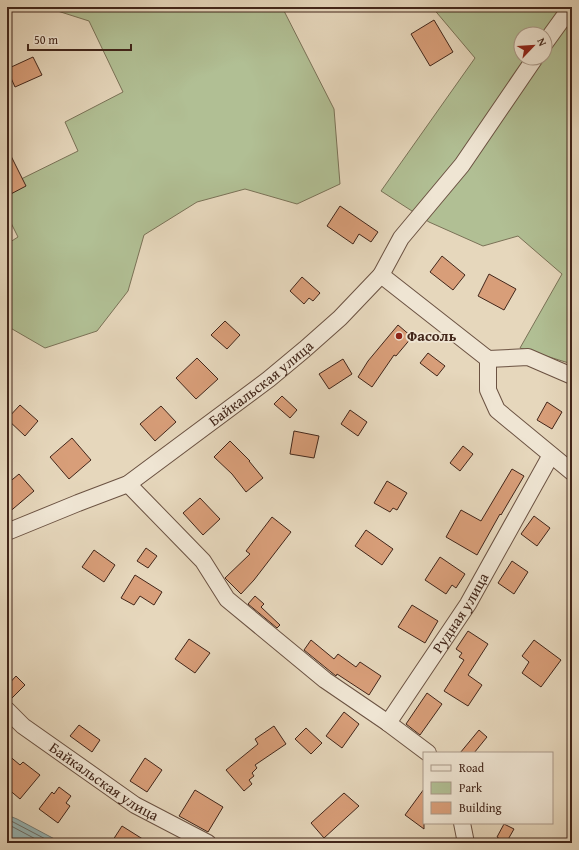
<svg xmlns="http://www.w3.org/2000/svg" width="579" height="850" font-family="'Gentium Book Plus',serif">
<rect width="100%" height="100%" fill="#e6d7bc"/>
<filter id="stains"><feTurbulence type="fractalNoise" baseFrequency=".005" numOctaves="4"/><feColorMatrix values="0 0 0 0 .2 0 0 0 0 .09 0 0 0 0 .02 0 0 0 .5 -.17"/></filter>
<radialGradient id="worn" r=".72"><stop offset=".6" stop-color="#630" stop-opacity="0"/><stop offset="1" stop-color="#630" stop-opacity=".3"/></radialGradient>
<g fill="#b1bf94" stroke="#7a7257" fill-rule="evenodd">
<polygon points="45,7 282,7 334,109 340,184 297,204 245,189 197,202 144,235 128,291 97,331 45,348 7,326 7,244 18,237 7,215 7,186 78,151 65,122 123,92 89,21"/>
<path d="M432,7H572V364L520,348L562,274L518,236L483,246L429,222L381,191L475,58ZM521,34H545V58H521Z"/>
</g>
<polygon fill="#98b8b8" stroke="#767e79" points="7,815 17,819 62,843 7,843"/>
<g fill="none" stroke-linecap="round" stroke-linejoin="round">
<g stroke="#6d6f69" stroke-width="1">
<polyline points="7,819 15,823 53,843"/>
<polyline points="7,825 13,827 43,843"/>
</g>
</g>
<g fill="#d89e79" stroke="#42261a">
<polygon points="434,20 453,52 430,66 411,34"/>
<polygon points="33,57 42,75 15,87 7,69"/>
<polygon points="7,148 26,186 7,196"/>
<polygon points="340,206 378,232 371,242 359,234 353,244 327,226"/>
<polygon points="442,256 465,275 453,290 430,272"/>
<polygon points="489,274 516,289 504,310 478,296"/>
<polygon points="302,277 320,293 313,301 309,298 304,304 290,291"/>
<polygon points="225,321 240,335 227,349 211,335"/>
<polygon points="398,325 412,337 396,356 394,355 372,387 358,377 368,361"/>
<polygon points="428,353 445,366 437,376 420,363"/>
<polygon points="197,358 218,379 196,399 176,378"/>
<polygon points="343,359 352,374 329,389 319,374"/>
<polygon points="282,396 297,410 290,418 274,404"/>
<polygon points="547,402 562,412 552,429 537,420"/>
<polygon points="20,405 38,421 25,436 7,419"/>
<polygon points="161,406 176,422 155,441 140,424"/>
<polygon points="350,410 367,422 358,436 341,424"/>
<polygon points="294,431 319,436 314,458 290,454"/>
<polygon points="72,438 91,460 69,479 50,457"/>
<polygon points="230,441 250,461 249,461 263,478 246,492 232,474 214,457"/>
<polygon points="463,446 473,454 460,471 450,463"/>
<polygon points="512,469 524,476 501,515 500,514 477,555 446,537 461,510 481,521"/>
<polygon points="19,474 34,491 7,514 7,484"/>
<polygon points="387,481 407,493 397,510 393,508 390,512 374,503"/>
<polygon points="200,498 220,519 203,535 183,513"/>
<polygon points="534,516 550,528 537,546 521,534"/>
<polygon points="272,517 291,532 254,580 241,594 225,578 250,554 246,551"/>
<polygon points="366,530 393,549 382,565 355,546"/>
<polygon points="146,548 157,556 148,568 137,561"/>
<polygon points="94,550 115,565 104,582 82,567"/>
<polygon points="440,557 465,574 456,588 452,585 446,594 425,580"/>
<polygon points="512,561 528,572 514,594 498,583"/>
<polygon points="135,575 162,592 154,605 140,596 134,605 121,598"/>
<polygon points="255,596 264,604 261,607 280,625 277,628 248,604"/>
<polygon points="412,605 438,621 425,643 398,627"/>
<polygon points="468,631 488,644 468,675 482,685 468,706 444,691 464,660 459,657 462,653 456,649"/>
<polygon points="189,639 210,653 195,673 175,659"/>
<polygon points="311,640 334,659 338,654 356,667 360,662 381,676 369,695 337,674 336,676 331,672 304,650"/>
<polygon points="534,640 561,660 541,687 522,673 529,662 522,656"/>
<polygon points="16,676 25,685 9,701 7,701 7,686"/>
<polygon points="427,693 442,704 420,735 406,724"/>
<polygon points="344,712 359,724 342,748 326,736"/>
<polygon points="79,725 100,740 92,752 70,736"/>
<polygon points="274,726 286,744 255,765 257,768 252,773 254,776 249,780 252,784 244,791 226,770 258,744 255,739"/>
<polygon points="306,728 322,743 311,754 295,739"/>
<polygon points="479,730 487,737 474,753 460,753"/>
<polygon points="7,754 20,765 23,762 40,775 20,799 7,788"/>
<polygon points="145,758 162,770 147,792 130,781"/>
<polygon points="59,787 71,796 66,803 70,806 58,823 39,809 52,792 54,794"/>
<polygon points="424,789 424,829 405,815"/>
<polygon points="195,790 223,807 208,832 179,816"/>
<polygon points="344,793 359,806 324,838 311,823"/>
<polygon points="504,824 514,829 506,843 497,837"/>
<polygon points="122,826 149,843 111,843"/>
</g>
<g fill="none" stroke-linecap="round" stroke-linejoin="round">
<g stroke="#6b5242" stroke-width="18">
<g id="minor">
<polyline points="545,43 571,7"/>
<polyline points="381,275 488,359 528,357 572,376"/>
<polyline points="488,359 488,390 497,410 572,472"/>
<polyline points="128,484 203,561 227,599 325,680 388,723 428,753"/>
<path id="s1" d="M7,532L78,503L128,484L269,379L305,349L340,318L381,275L401,238L462,165L535,58"/>
<path id="s2" d="M7,710L23,726L135,805L208,843"/>
<path id="s3" d="M388,723L468,604L551,455"/>
<polyline points="462,823 466,843"/>
</g>
</g>
<use href="#minor" stroke="#efe5d3" stroke-width="16"/>
</g>
<circle fill="#8f2418" stroke="#efe5d3" stroke-width="1.5" cx="399" cy="336" r="4"/>
<g text-anchor="middle" stroke-width="3.5" stroke-linejoin="round" paint-order="stroke">
<g font-size="15" font-weight="bold" fill="#42261a" stroke="#efe5d3" text-anchor="start">
<text x="407" y="341">Фасоль</text>
</g>
<g font-size="15" fill="#42261a" stroke="#efe5d3">
<text dy="5" stroke="none"><textPath href="#s1" startOffset="297">Байкальская улица</textPath></text>
<text dy="5" stroke="none"><textPath href="#s3" startOffset="132">Рудная улица</textPath></text>
<text dy="5" stroke="none"><textPath href="#s2" startOffset="121">Байкальская улица</textPath></text>
</g>
</g>
<rect width="579" height="850" fill="none" stroke="#e6d7bc" stroke-width="24"/>
<rect x="8" y="8" width="563" height="834" fill="none" stroke="#42261a" stroke-width="2"/>
<rect x="12" y="12" width="555" height="826" fill="none" stroke="#42261a"/>
<rect x="423" y="752" width="130" height="72" fill="#efe5d3" stroke="#aa9989"/>
<rect x="431" y="765" width="20" height="6" fill="#efe5d3" stroke="#aa9989"/>
<text x="459" y="772" font-size="12" fill="#42261a">Road</text>
<rect x="431" y="782" width="20" height="12" fill="#b1bf94" stroke="#aa9989"/>
<text x="459" y="792" font-size="12" fill="#42261a">Park</text>
<rect x="431" y="802" width="20" height="12" fill="#d89e79" stroke="#aa9989"/>
<text x="459" y="812" font-size="12" fill="#42261a">Building</text>
<g transform="translate(533 46) rotate(65)"><circle r="19" fill="#efe5d3" stroke="#aa9989"/>
<path d="M0-3L7 15L0 10L-7 15Z" fill="#8f2418"/>
<text y="-6" font-size="11" font-weight="bold" text-anchor="middle" fill="#42261a">N</text>
</g>
<path d="M28 44v6h103v-6" fill="none" stroke="#42261a" stroke-width="2"/>
<text x="34" y="44" font-size="12" fill="#42261a" stroke="#efe5d3" stroke-width="3" paint-order="stroke">50 m</text>
<rect width="100%" height="100%" filter="url(#stains)"/>
<rect width="100%" height="100%" fill="url(#worn)"/>
</svg>
